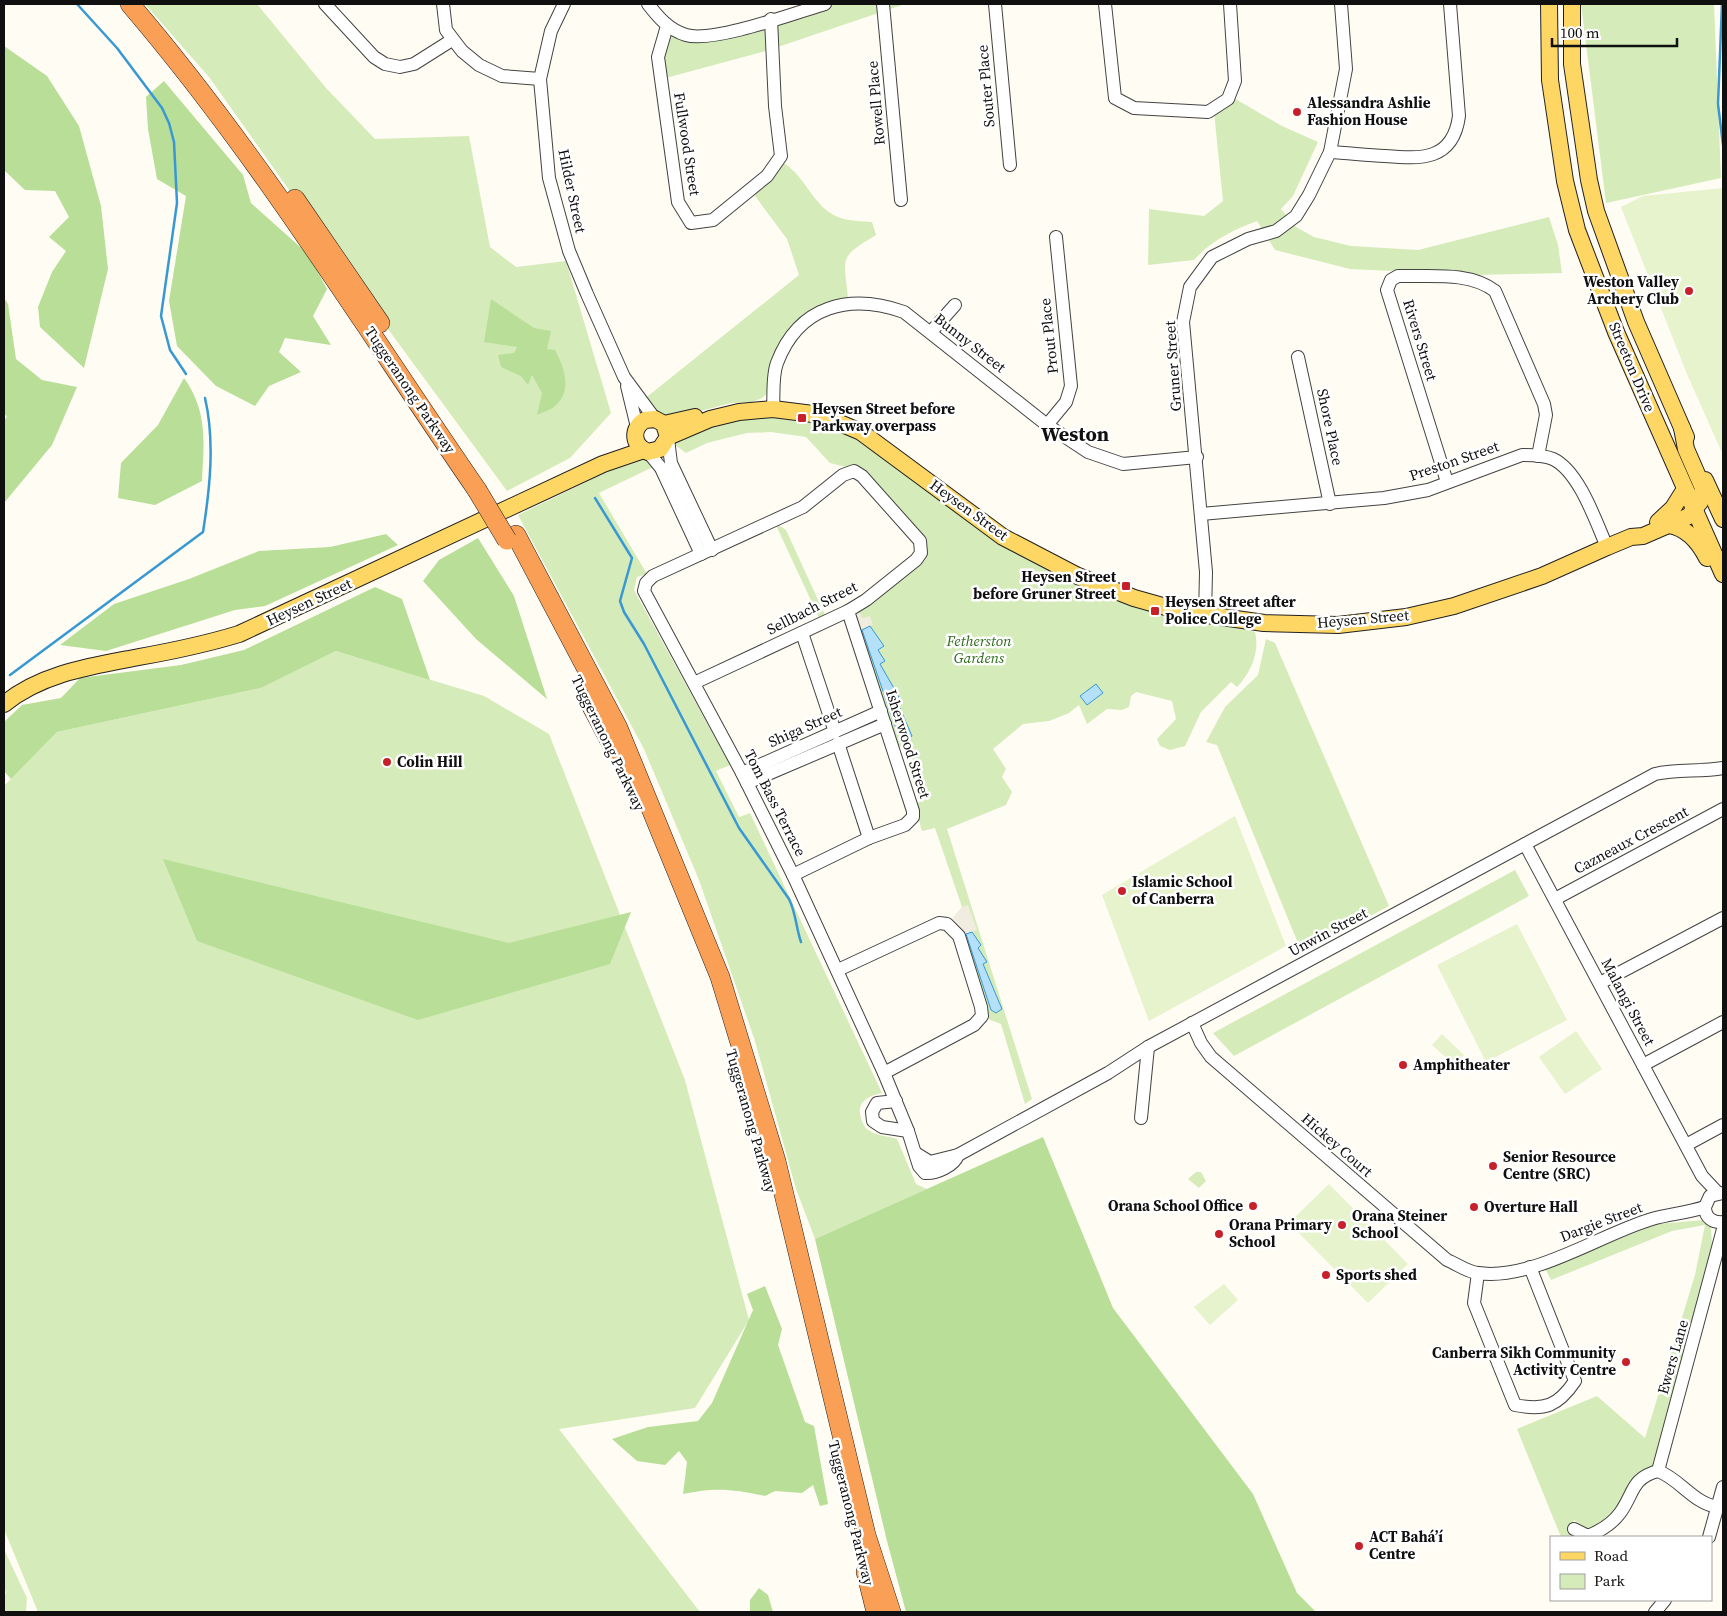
<svg xmlns="http://www.w3.org/2000/svg" width="1727" height="1616" font-family="'Source Serif 4',serif">
<rect width="100%" height="100%" fill="#fffcf3"/>
<g fill="#d5ecba">
<polygon points="145,4 257,4 326,88 375,139 469,136 490,247 516,267 566,261 611,413 570,458 507,491 374,310 209,77"/>
<polygon points="834,4 905,4 766,51 662,79 661,56 668,30 690,40 775,21"/>
<polygon points="1581,4 1714,4 1721,178 1606,203"/>
<path d="M1232,97L1282,126L1318,142L1293,196L1281,209L1296,227L1314,237L1351,246L1418,250L1549,217L1558,245L1562,273L1477,275L1350,269L1275,250L1257,221C1233,230 1212,240 1194,260L1148,265L1149,209L1204,216L1223,201L1214,112Z"/>
<path d="M782,162C807,176 814,212 844,219C853,221 863,221 872,222L876,235C838,258 844,256 848,298L829,304L795,324L768,393L762,398L752,402L731,403L701,411L674,424L666,423L643,400L799,275L787,239L752,192Z"/>
<path d="M757,416C800,418 824,424 863,441L1073,581L1255,632C1260,652 1251,672 1237,687L1231,682L1201,712L1185,746L1170,750L1160,746L1157,739L1176,719L1172,701L1136,692L1131,696L1129,707L1122,710L1107,709L1087,724L1079,705L1069,713L1049,721L1023,724L993,749L1006,769L1002,777L1012,792L1006,805L947,829L1032,1099L1025,1104L1001,1024L988,1019L961,930L953,918L962,907L935,828L922,831C918,821 920,813 917,803L925,800L908,745L899,747L856,620L859,611L924,554L854,469L830,463L806,437L771,432L747,433L707,443L686,453L674,444C694,424 731,422 757,416Z"/>
<path d="M634,459H648L655,466L599,493L647,574L637,577L634,590L730,765L716,771L739,817L750,813L882,1093C868,1096 856,1102 861,1118C863,1124 865,1129 870,1131C877,1136 889,1136 897,1139L916,1184L927,1189L815,1239L796,1189L755,1041L699,880L644,749L518,515Z"/>
<polygon points="775,523 786,530 826,617 820,620"/>
<polygon points="1266,639 1275,643 1389,906 1302,953 1217,745 1206,742 1225,707 1258,675"/>
<polygon points="336,651 484,696 549,734 685,1080 749,1320 695,1408 559,1429 700,1612 38,1612 4,1529 4,786 57,732 261,688"/>
<polygon points="1515,870 1529,896 1234,1056 1213,1033"/>
<polygon points="1196,1172 1201,1172 1206,1181 1199,1188 1188,1179"/>
<path d="M1705,1220L1711,1227L1712,1245L1658,1452L1652,1468C1628,1476 1631,1486 1619,1505C1612,1515 1599,1524 1588,1530L1574,1520L1569,1533L1574,1537H1561L1517,1429L1597,1396L1645,1438L1695,1275L1705,1225L1672,1231L1551,1280L1545,1268L1657,1224Z"/>
<polygon points="4,1549 27,1598 26,1612 4,1612 4,1597 6,1592 4,1589"/>
</g>
<g fill="#b8de98">
<polygon points="4,46 47,76 79,126 101,206 108,269 84,368 40,327 38,307 52,272 66,251 49,237 69,217 55,191 25,190 4,170"/>
<polygon points="164,81 243,175 251,203 308,254 327,289 313,316 331,345 285,338 279,352 301,372 269,386 255,406 216,386 177,346 169,301 186,196 157,179 148,129 146,97"/>
<polygon points="4,298 8,304 16,359 42,380 77,387 52,445 4,503 4,420 7,417 4,413"/>
<path d="M491,299L534,328L551,331L547,349L555,350C564,367 573,391 555,406C551,410 542,412 537,415L542,393L532,375L528,385L521,376L501,367L498,355L514,353L517,347L484,342Z"/>
<path d="M184,378C208,412 204,442 202,481L155,505L118,498L121,463L158,425Z"/>
<polygon points="386,534 398,545 265,606 235,610 106,651 60,645 114,604 189,579 259,551 330,547"/>
<polygon points="478,538 514,596 547,699 476,639 423,581 439,560"/>
<polygon points="375,587 402,599 430,680 336,651 261,688 57,732 11,779 4,771 4,722 22,705 61,698 80,678 181,665 244,650"/>
<polygon points="163,859 509,943 631,912 610,964 418,1020 197,941"/>
<polygon points="1043,1137 1113,1308 1253,1494 1297,1593 1316,1612 906,1612 887,1541 815,1239"/>
<path d="M765,1286L782,1329L778,1345L805,1422L814,1426L828,1504L820,1506L813,1485L802,1493L775,1491L765,1496C733,1489 715,1487 683,1494L687,1462L679,1451L665,1465L637,1461L612,1439L648,1427L698,1421L712,1403L753,1310L747,1294Z"/>
<polygon points="759,1588 768,1595 773,1612 750,1612 750,1600"/>
</g>
<g fill="#e6f3cc">
<polygon points="1723,188 1723,455 1687,374 1621,207 1643,196"/>
<polygon points="1235,816 1286,946 1149,1021 1102,895"/>
<polygon points="1517,924 1567,1020 1486,1062 1437,965"/>
<polygon points="1576,1031 1602,1069 1565,1094 1539,1057"/>
<polygon points="1442,1034 1464,1055 1454,1065 1432,1045"/>
<polygon points="1329,1184 1408,1264 1368,1303 1289,1223"/>
<polygon points="1224,1284 1238,1300 1210,1325 1194,1307"/>
</g>
<g fill="#f1ece0">
<polygon points="859,611 862,618 870,616 873,625 859,630 856,620"/>
<polygon points="968,905 977,930 963,935 953,918 962,907"/>
</g>
<g fill="#b5e0f9" stroke="#3898d3">
<polygon points="870,626 884,646 878,650 885,661 880,664 899,697 896,699 912,736 908,739 895,726 862,630"/>
<polygon points="1096,684 1103,693 1087,705 1080,696"/>
<polygon points="972,932 981,945 978,948 987,962 983,964 1002,1009 996,1013 991,1010 966,934"/>
</g>
<g fill="none" stroke-linecap="round" stroke-linejoin="round">
<g stroke="#3898d3" stroke-width="2.5">
<polyline points="77,4 117,48 162,108 169,123 174,142 177,203 161,316 170,350 186,374"/>
<polyline points="1722,4 1718,104 1723,145"/>
<path d="M595,498L632,558L620,601L624,612L644,644L739,828L789,899C796,913 796,928 801,942"/>
<path d="M10,675L203,532C210,488 215,441 205,398"/>
</g>
<g stroke="#434343" stroke-width="14">
<g id="minor">
<polyline points="325,4 374,57 385,64 400,67 414,64 452,40"/>
<polyline points="443,4 446,30 462,51 479,65 502,76 540,79"/>
<polyline points="564,4 551,31 540,79 549,178 569,251 587,294 624,377 655,419"/>
<path d="M648,4C658,17 669,30 686,35C713,43 795,13 825,4"/>
<polyline points="883,4 901,200"/>
<polyline points="995,4 1010,165"/>
<polyline points="1105,4 1115,98 1134,108 1208,112 1228,99 1235,81 1230,4"/>
<polyline points="667,26 658,57 678,202 691,223 713,220 767,176 781,156 775,106 771,19"/>
<path d="M1330,152C1348,153 1366,155 1385,156C1421,159 1453,161 1459,116L1450,4"/>
<polyline points="931,332 955,305"/>
<polyline points="1298,357 1330,504"/>
<polyline points="627,386 637,427"/>
<path d="M773,409C774,395 772,376 777,363C799,305 850,293 904,312L1047,425L1088,452L1123,464L1197,457"/>
<polyline points="1047,425 1066,402 1071,386 1056,237"/>
<polyline points="668,439 671,463 712,550"/>
<polyline points="648,452 661,468 701,554"/>
<path d="M1447,482L1387,290L1391,280L1398,276C1429,277 1469,271 1495,291L1544,404L1546,415L1538,456"/>
<path d="M1201,514L1384,498L1428,490L1522,455C1531,455 1544,455 1553,459C1579,471 1596,522 1607,547"/>
<polyline points="1205,616 1206,572 1183,322 1190,287 1212,257 1248,239 1276,231 1296,216 1309,195 1330,152 1346,69 1341,4"/>
<polyline points="802,633 835,732"/>
<path d="M694,683L848,611L866,600L916,560L921,553L920,541L862,476L854,471L843,475L803,507L653,576L646,583L644,591L742,773L793,875L884,1073L908,1131L919,1166L925,1173C936,1174 954,1166 958,1155"/>
<polyline points="838,743 869,838"/>
<polyline points="742,773 881,711"/>
<polyline points="747,783 885,724"/>
<polyline points="1525,844 1702,1176 1718,1193"/>
<polyline points="793,875 869,838 905,825 913,817 913,811 848,611"/>
<polyline points="1555,899 1723,809"/>
<polyline points="838,970 939,923 947,924 959,936 981,1007 982,1016 974,1025 884,1073"/>
<polyline points="1600,983 1723,918"/>
<path d="M1192,1023L1201,1043L1211,1057L1447,1260C1457,1264 1467,1272 1478,1273C1532,1281 1601,1234 1652,1219C1670,1214 1687,1213 1705,1207"/>
<polyline points="1643,1065 1723,1022"/>
<polyline points="896,1101 877,1103 872,1112 873,1121 882,1127 908,1131"/>
<polyline points="1141,1118 1148,1047"/>
<polyline points="1686,1145 1723,1125"/>
<path d="M917,1154L930,1162L958,1155L1108,1073L1148,1047L1655,774C1677,769 1700,772 1723,768"/>
<path d="M1723,1193L1710,1196L1705,1207C1705,1218 1713,1223 1723,1222"/>
<path d="M1478,1273L1474,1303L1515,1405C1545,1411 1558,1406 1575,1381L1530,1267"/>
<polyline points="1658,1471 1723,1229"/>
<path d="M1574,1529L1588,1536C1600,1531 1612,1524 1620,1513C1634,1494 1631,1478 1658,1471C1680,1479 1694,1504 1718,1507"/>
<polyline points="1709,1537 1723,1487"/>
<polyline points="1655,1612 1665,1600"/>
</g>
</g>
<g stroke="#212121" stroke-width="18">
<g id="major">
<polyline points="1549,4 1550,80 1565,181 1577,230 1616,332 1723,574"/>
<polyline points="1572,4 1572,64 1589,180 1596,211 1636,322 1686,437"/>
<path d="M664,424L668,437L660,449L648,452C632,446 631,428 645,420L655,419L664,424L695,417"/>
<polyline points="668,437 710,419 739,412 773,409 821,415 861,432 1003,537 1078,576 1134,598 1180,611 1264,623 1338,625 1406,617 1454,606 1542,576 1607,547 1631,537 1643,536 1689,516 1700,502 1703,488 1686,449 1682,428"/>
<polyline points="1705,480 1723,519"/>
<polyline points="1658,522 1673,508 1685,489"/>
<path d="M1669,525C1688,528 1699,542 1707,558"/>
<path d="M4,704C42,673 92,666 139,657C173,651 206,644 239,634L603,464L644,450"/>
</g>
</g>
<g stroke="#212121" stroke-width="20">
<g id="highway">
<path d="M130,4C260,156 364,326 477,490"/>
<polyline points="295,199 380,323"/>
<polyline points="516,535 618,728 720,977 776,1161 866,1535 891,1612"/>
<polyline points="590,703 619,758"/>
<polyline points="866,1572 876,1612"/>
</g>
</g>
<use href="#minor" stroke="#fff" stroke-width="12"/>
<use href="#major" stroke="#fed664" stroke-width="16"/>
<use href="#highway" stroke="#fa9f56" stroke-width="19"/>
<g stroke="#212121" stroke-width="20" stroke-linecap="butt">
<polyline id="highway-bridge" points="477,490 507,540"/>
</g>
<use href="#highway-bridge" stroke="#fa9f56" stroke-width="19"/>
</g>
<g fill="#c7202b" stroke="#fff" stroke-width="2">
<circle cx="1297" cy="112" r="5"/>
<circle cx="1689" cy="291" r="5"/>
<rect x="797" y="413" width="10" height="10" rx="2.5"/>
<rect x="1121" y="581" width="10" height="10" rx="2.5"/>
<rect x="1150" y="606" width="10" height="10" rx="2.5"/>
<circle cx="387" cy="762" r="5"/>
<circle cx="1122" cy="891" r="5"/>
<circle cx="1403" cy="1065" r="5"/>
<circle cx="1493" cy="1166" r="5"/>
<circle cx="1253" cy="1206" r="5"/>
<circle cx="1474" cy="1207" r="5"/>
<circle cx="1342" cy="1225" r="5"/>
<circle cx="1219" cy="1234" r="5"/>
<circle cx="1326" cy="1275" r="5"/>
<circle cx="1626" cy="1362" r="5"/>
<circle cx="1359" cy="1546" r="5"/>
</g>
<g text-anchor="middle" stroke-width="5" stroke-linejoin="round" paint-order="stroke">
<g font-size="15" fill="#101010" stroke="#fff">
<text transform="translate(986 86) rotate(-95)" y="5">Souter Place</text>
<text transform="translate(876 103) rotate(-95)" y="5">Rowell Place</text>
<text transform="translate(687 144) rotate(81)" y="5">Fullwood Street</text>
<text transform="translate(572 191) rotate(78)" y="5">Hilder Street</text>
<text transform="translate(1049 336) rotate(-96)" y="5">Prout Place</text>
<text transform="translate(1420 340) rotate(73)" y="5">Rivers Street</text>
<text transform="translate(970 343) rotate(38)" y="5">Bunny Street</text>
<text transform="translate(1173 366) rotate(-94)" y="5">Gruner Street</text>
<text transform="translate(1632 367) rotate(67)" y="5">Streeton Drive</text>
<text transform="translate(410 390) rotate(56)" y="5">Tuggeranong Parkway</text>
<text transform="translate(1330 427) rotate(78)" y="5">Shore Place</text>
<text transform="translate(1454 461) rotate(-19)" y="5">Preston Street</text>
<text transform="translate(969 510) rotate(36)" y="5">Heysen Street</text>
<text transform="translate(309 602) rotate(-25)" y="5">Heysen Street</text>
<text transform="translate(812 608) rotate(-27)" y="5">Sellbach Street</text>
<text transform="translate(1363 619) rotate(-5)" y="5">Heysen Street</text>
<text transform="translate(805 727) rotate(-24)" y="5">Shiga Street</text>
<text transform="translate(608 743) rotate(64)" y="5">Tuggeranong Parkway</text>
<text transform="translate(908 744) rotate(72)" y="5">Isherwood Street</text>
<text transform="translate(775 803) rotate(63)" y="5">Tom Bass Terrace</text>
<text transform="translate(1631 840) rotate(-28)" y="5">Cazneaux Crescent</text>
<text transform="translate(1328 932) rotate(-28)" y="5">Unwin Street</text>
<text transform="translate(1628 1002) rotate(62)" y="5">Malangi Street</text>
<text transform="translate(751 1121) rotate(74)" y="5">Tuggeranong Parkway</text>
<text transform="translate(1337 1145) rotate(41)" y="5">Hickey Court</text>
<text transform="translate(1601 1222) rotate(-21)" y="5">Dargie Street</text>
<text transform="translate(1673 1357) rotate(-74)" y="5">Ewers Lane</text>
<text transform="translate(851 1513) rotate(76)" y="5">Tuggeranong Parkway</text>
</g>
<g font-size="15" font-weight="bold" fill="#101010" stroke="#fff" text-anchor="start">
<text x="1307" y="108">Alessandra Ashlie<tspan x="1307" dy="17">Fashion House</tspan></text>
<text x="1679" y="287" text-anchor="end">Weston Valley<tspan x="1679" dy="17">Archery Club</tspan></text>
<text x="812" y="414">Heysen Street before<tspan x="812" dy="17">Parkway overpass</tspan></text>
<text x="1116" y="582" text-anchor="end">Heysen Street<tspan x="1116" dy="17">before Gruner Street</tspan></text>
<text x="1165" y="607">Heysen Street after<tspan x="1165" dy="17">Police College</tspan></text>
<text x="397" y="767">Colin Hill</text>
<text x="1132" y="887">Islamic School<tspan x="1132" dy="17">of Canberra</tspan></text>
<text x="1413" y="1070">Amphitheater</text>
<text x="1503" y="1162">Senior Resource<tspan x="1503" dy="17">Centre (SRC)</tspan></text>
<text x="1243" y="1211" text-anchor="end">Orana School Office</text>
<text x="1484" y="1212">Overture Hall</text>
<text x="1352" y="1221">Orana Steiner<tspan x="1352" dy="17">School</tspan></text>
<text x="1229" y="1230">Orana Primary<tspan x="1229" dy="17">School</tspan></text>
<text x="1336" y="1280">Sports shed</text>
<text x="1616" y="1358" text-anchor="end">Canberra Sikh Community<tspan x="1616" dy="17">Activity Centre</tspan></text>
<text x="1369" y="1542">ACT Bahá’í<tspan x="1369" dy="17">Centre</tspan></text>
</g>
<g font-size="15" font-style="italic" fill="#2e6c1c" stroke="#fff">
<text x="979" y="646">Fetherston<tspan x="979" dy="17">Gardens</tspan></text>
</g>
<g font-size="20" font-weight="bold" fill="#101010" stroke="#fff">
<text x="1075" y="441">Weston</text>
</g>
</g>
<rect width="1727" height="1616" fill="none" stroke="#101010" stroke-width="10"/>
<rect x="1550" y="1536" width="162" height="65" fill="#ffffff" stroke="#9f9f9f"/>
<rect x="1560" y="1552" width="25" height="8" fill="#fed664" stroke="#9f9f9f"/>
<text x="1594" y="1561" font-size="15" fill="#101010">Road</text>
<rect x="1560" y="1574" width="25" height="15" fill="#d5ecba" stroke="#9f9f9f"/>
<text x="1594" y="1586" font-size="15" fill="#101010">Park</text>
<path d="M1552 38v8h125v-8" fill="none" stroke="#101010" stroke-width="2.5"/>
<text x="1560" y="38" font-size="15" fill="#101010" stroke="#ffffff" stroke-width="4" paint-order="stroke">100 m</text>
</svg>
